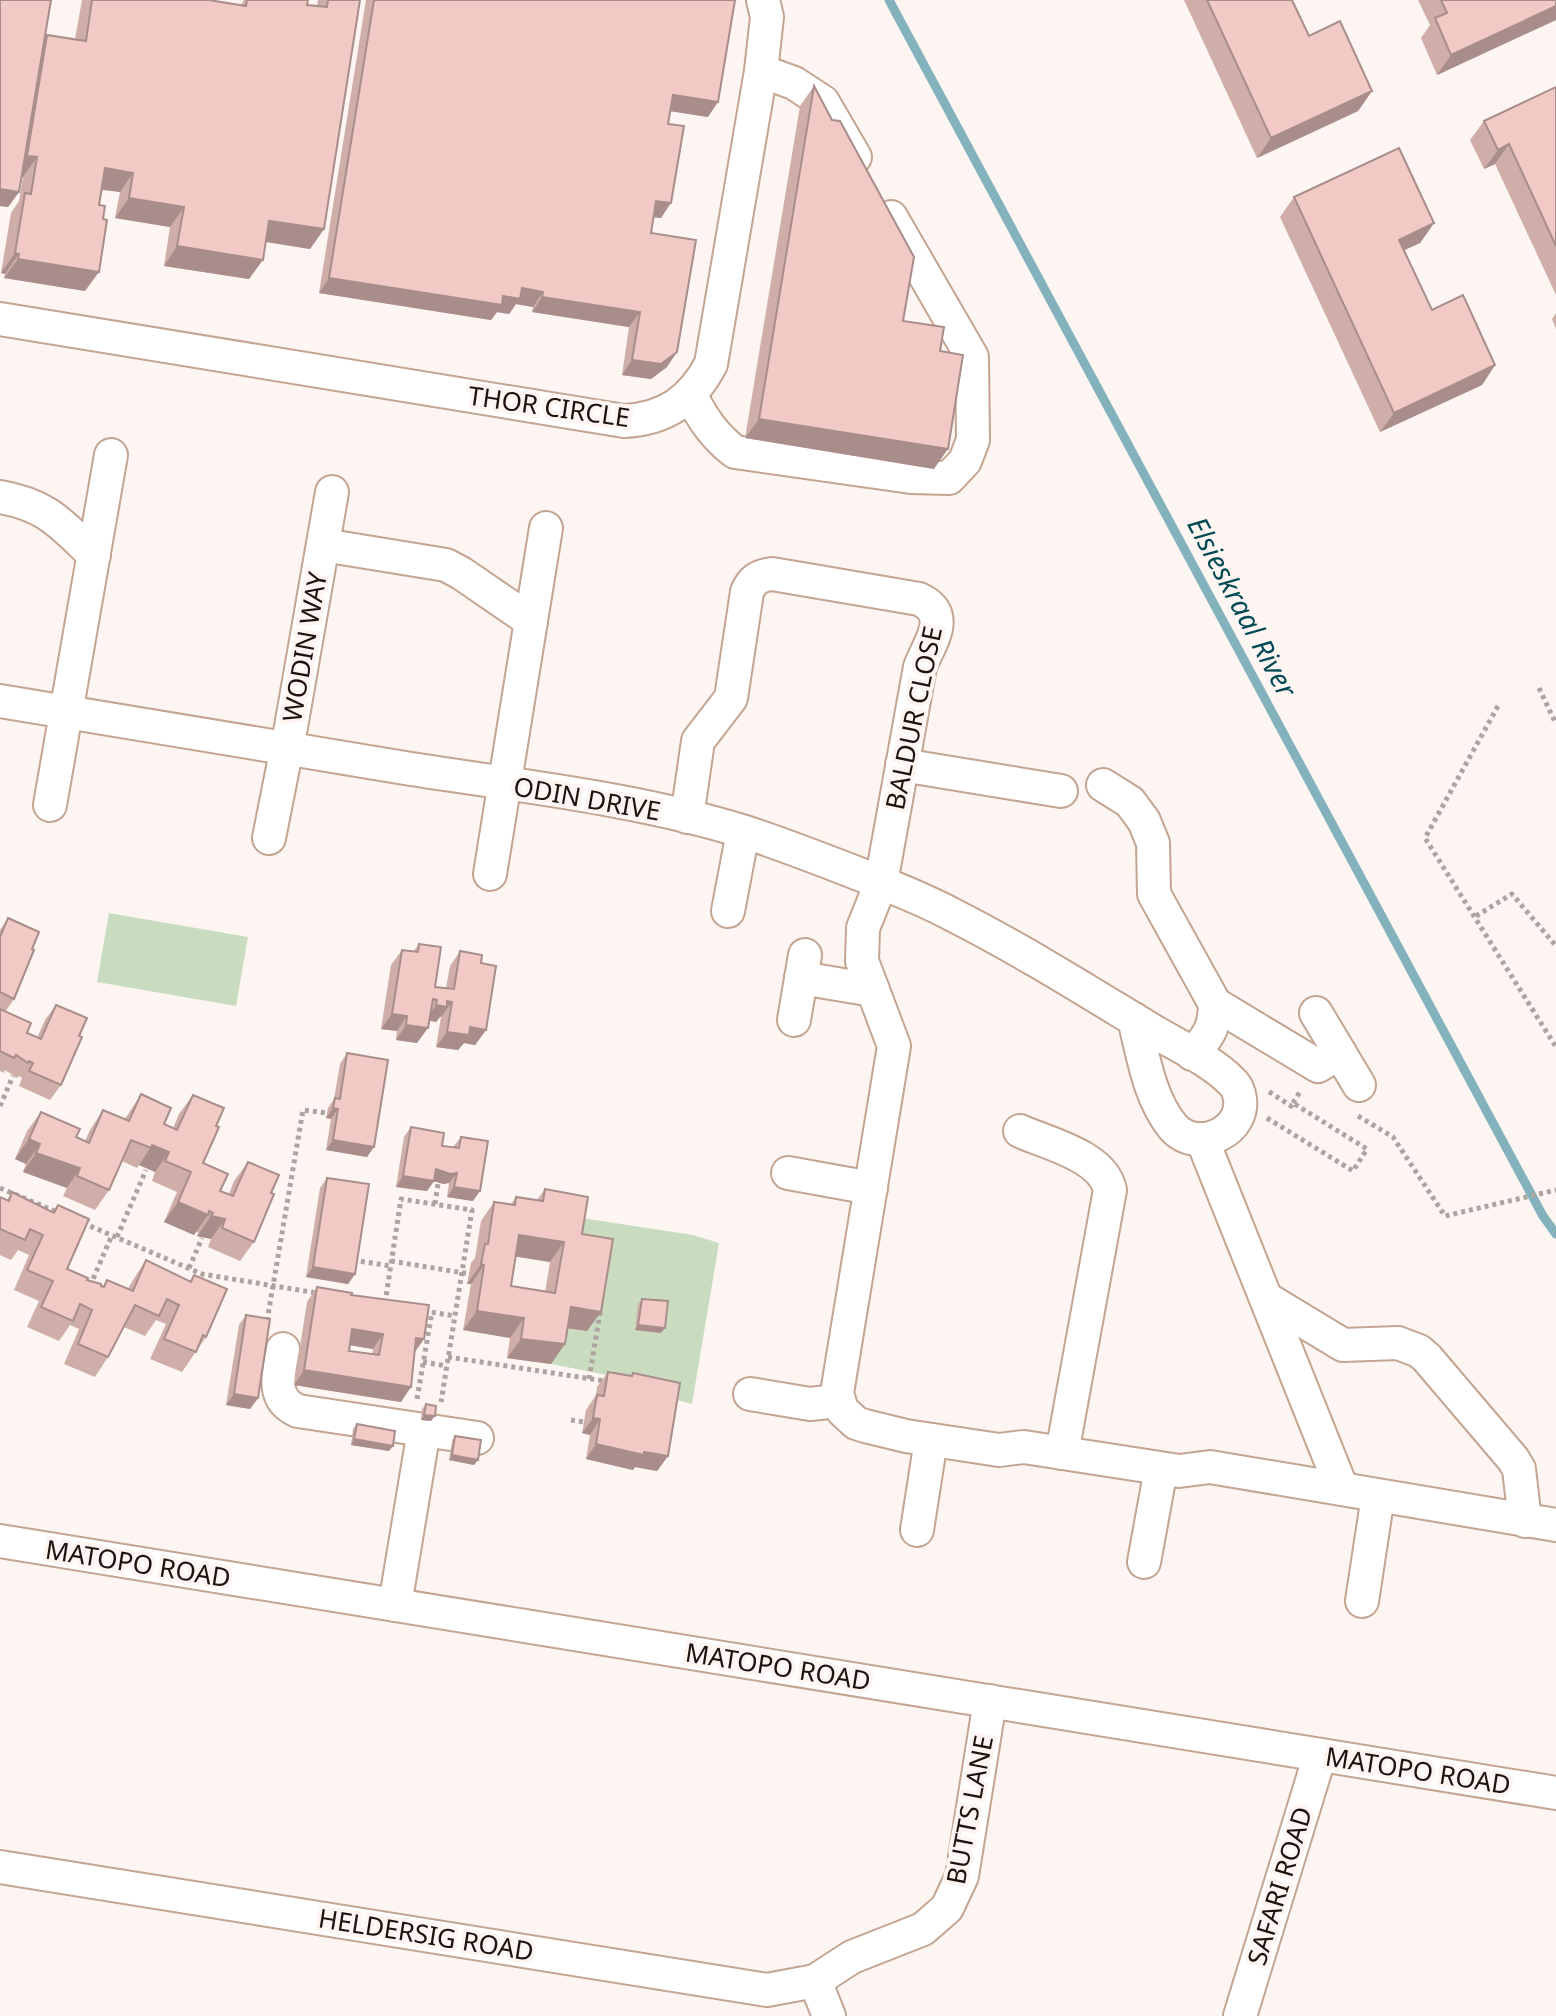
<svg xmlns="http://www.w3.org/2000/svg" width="1556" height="2016" font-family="'Noto Sans',sans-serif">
<rect width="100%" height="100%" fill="#fcf5f1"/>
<g fill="#cadcc0">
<polygon points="109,913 248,937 236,1006 97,982"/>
<polygon points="575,1217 693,1235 719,1243 692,1404 669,1398 647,1383 551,1364 557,1327 587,1331 568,1254"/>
</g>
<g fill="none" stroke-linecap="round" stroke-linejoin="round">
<polyline stroke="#83b2bd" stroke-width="9" points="889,0 1543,1216 1556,1234"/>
<g stroke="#c3a592" stroke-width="36">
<g id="minor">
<polyline points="761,71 794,83 823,102 855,157"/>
<path d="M0,319L624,421C666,419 692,400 711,364L761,71L767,17L763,0"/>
<path d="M691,396C703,419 714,436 735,452L911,477L949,478L965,461L973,440L972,357L891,217"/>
<path d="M0,497C47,505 61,524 94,555"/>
<polyline points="323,545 446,565 461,573 531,621"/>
<path d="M0,701C137,724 274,747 411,769C521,786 639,799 745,832C782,844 818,858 854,872C887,885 922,898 953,915C1022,950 1087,991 1153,1031C1177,1045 1213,1062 1231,1081C1236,1085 1237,1088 1239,1094C1249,1131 1197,1155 1173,1127C1149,1098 1143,1055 1134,1019"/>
<polyline points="902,765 1061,791"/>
<path d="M1103,785L1130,802L1144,821L1153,843L1154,894L1215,1004C1215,1027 1208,1038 1192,1054"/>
<polyline points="50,805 111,455"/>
<path d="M687,817L698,741L731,698L747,592C752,580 758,576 772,574L919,599C953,615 929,643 920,667L881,883L863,928L862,961L894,1046L837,1393L842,1410L856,1423L865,1426L906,1436L999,1450L1024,1447L1179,1471L1210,1467L1556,1525"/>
<polyline points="269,838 291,727 332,492"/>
<polyline points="490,874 546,528"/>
<polyline points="728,911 743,832"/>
<polyline points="801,978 873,990"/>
<polyline points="1215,1004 1318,1066 1340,1053"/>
<polyline points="1316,1013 1359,1085"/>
<polyline points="794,1020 805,955"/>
<path d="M1020,1131C1049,1144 1103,1156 1110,1190L1062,1453"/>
<polyline points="1202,1139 1342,1489"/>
<polyline points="788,1173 871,1188"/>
<polyline points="1267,1299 1343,1345 1398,1343 1419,1351 1427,1358 1513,1459 1519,1469 1525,1521"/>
<path d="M283,1349C279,1374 270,1399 298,1411L424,1430"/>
<polyline points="750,1394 810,1404 838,1401"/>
<polyline points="917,1530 931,1440"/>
<polyline points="0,1541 1556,1793"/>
<polyline points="1144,1562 1161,1469"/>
<polyline points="1362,1601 1378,1496"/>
<polyline points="395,1605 424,1430 477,1438"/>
<polyline points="0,1867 767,1990 815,1981 852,1957 923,1929 947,1908 962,1876 990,1701"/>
<polyline points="815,1981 829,2016"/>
<polyline points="1240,2016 1320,1755"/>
</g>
</g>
<g stroke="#aca49f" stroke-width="5" stroke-dasharray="4 4" stroke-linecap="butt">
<polyline points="1539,688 1556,724"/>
<polyline points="1498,706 1425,838 1556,1047"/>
<polyline points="1476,916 1512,894 1556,946"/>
<polyline points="1293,1103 1301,1090"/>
<polyline points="0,1106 13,1076"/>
<polyline points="1358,1116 1393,1137 1445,1216 1556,1190"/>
<polyline points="1267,1118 1353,1171 1367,1149 1293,1103 1291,1106 1268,1091"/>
<polyline points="0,1188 59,1213"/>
<polyline points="435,1204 438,1184"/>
<polyline points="83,1223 202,1274 317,1293"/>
<polyline points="117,1237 146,1170"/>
<polyline points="353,1260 390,1266"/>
<polyline points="391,1261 470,1274"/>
<polyline points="189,1268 202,1238"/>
<polyline points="90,1286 112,1235"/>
<polyline points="385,1303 401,1199 472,1210 441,1402"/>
<polyline points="424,1311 455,1316"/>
<polyline points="267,1321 303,1110 327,1113"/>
<polyline points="448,1357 605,1381"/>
<polyline points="423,1362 447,1366"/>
<polyline points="589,1379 601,1307"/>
<polyline points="417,1399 432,1312"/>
<polyline points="571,1420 584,1422"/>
</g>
<use href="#minor" stroke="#fff" stroke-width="32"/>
</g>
<g fill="#cfaea9" fill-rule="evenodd">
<polygon points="0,0 44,39 47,35 75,39 82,0 209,0 241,5 244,0 308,0 307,5 317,6 318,0 360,0 324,229 310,249 265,242 249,279 164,266 170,227 115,218 120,192 102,190 85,291 4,278 5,274 1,273 11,213 19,201 23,177 21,176 19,192 8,207 0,206"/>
<polygon points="366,0 737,0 734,3 708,117 670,111 668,124 661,218 653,217 651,233 667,367 651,379 622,375 629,327 532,312 533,307 516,304 509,314 497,312 491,320 319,293"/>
<polygon points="1184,0 1292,0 1309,36 1372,91 1358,111 1257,158"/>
<polygon points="1418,0 1556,0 1556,20 1437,75 1421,38 1430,25"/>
<polygon points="814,86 903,321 940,351 934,469 745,438 800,106"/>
<polygon points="1556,87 1556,295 1495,164 1484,169 1470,140 1484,121"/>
<polygon points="1294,197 1434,223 1420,243 1404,250 1432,310 1495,365 1482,385 1380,432 1280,217"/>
<polygon points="1556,313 1556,329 1552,319"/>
<polygon points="8,918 32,949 14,999 5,1012 27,1033 37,1038 45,1020 56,1005 79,1036 61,1085 50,1100 19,1086 22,1078 19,1076 17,1078 5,1070 4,1073 0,1071 0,930"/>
<polygon points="419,944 435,987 446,988 450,966 460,951 481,963 486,1030 475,1045 464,1043 458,1050 436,1047 441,1017 440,1017 436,1022 429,1020 417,1043 396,1040 397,1031 381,1029 391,965 402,950 413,952"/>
<polygon points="347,1053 367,1157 326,1150 331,1119 326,1118 328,1108 334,1099 340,1064"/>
<polygon points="141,1094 164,1124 173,1128 179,1114 193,1095 216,1126 203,1163 220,1191 229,1194 234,1181 248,1162 271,1193 254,1242 240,1261 208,1247 211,1239 197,1236 199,1233 196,1232 194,1235 164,1222 177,1192 152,1181 155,1172 139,1165 137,1168 122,1161 109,1190 95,1210 63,1196 67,1188 23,1172 26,1164 15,1159 27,1131 41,1112 76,1137 85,1141 90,1130 103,1110 125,1119"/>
<polygon points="411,1127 442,1146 453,1147 461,1137 473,1201 447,1197 449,1183 443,1184 434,1181 427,1191 396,1187 404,1137"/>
<polygon points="327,1178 355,1274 348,1284 306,1277 320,1188"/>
<path d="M545,1189L582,1234L587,1331L567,1328L551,1364L507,1358L510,1338L463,1330L471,1284H467L471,1263L475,1258L481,1221L494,1202L511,1204L516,1197L537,1200ZM516,1256L550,1262L545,1292L511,1286Z"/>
<polygon points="12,1192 53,1212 58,1205 67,1269 87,1280 102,1287 107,1280 128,1289 133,1280 146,1260 189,1282 194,1275 206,1337 182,1372 150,1359 166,1324 156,1320 145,1336 124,1327 108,1357 95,1377 64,1364 79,1329 70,1325 59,1341 27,1327 39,1301 14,1290 29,1255 18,1250 11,1260 0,1255 0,1197 7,1200"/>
<path d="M317,1287L351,1295L424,1339L415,1352L401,1402L294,1385L307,1302ZM350,1345L373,1349L372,1354L349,1351Z"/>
<polygon points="642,1299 661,1333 635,1330 638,1304"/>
<polygon points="246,1315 258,1398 250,1409 226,1405 239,1325"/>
<polygon points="608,1372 631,1376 633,1373 668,1456 657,1471 635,1467 633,1470 586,1459 590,1435 582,1433 586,1410 596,1395 597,1387"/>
<polygon points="426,1404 431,1421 421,1420 422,1409"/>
<polygon points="357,1424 389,1451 351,1445 353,1429"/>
<polygon points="455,1436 474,1465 449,1460 452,1441"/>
</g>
<g fill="#a98d8a">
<polygon points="1556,6 1556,20 1437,75 1451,55"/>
<polygon points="1372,91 1358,111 1257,158 1271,138"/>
<polygon points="673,95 718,102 708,117 663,110"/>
<polygon points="1509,144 1495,164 1484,169 1498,150"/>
<polygon points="27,156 37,157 23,177 13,175"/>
<polygon points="105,168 133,173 120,192 92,188"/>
<polygon points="0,189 19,192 8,207 0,206"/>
<polygon points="129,198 184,207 170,227 115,218"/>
<polygon points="656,201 671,203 661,218 645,216"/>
<polygon points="269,221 324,229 310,249 255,240"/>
<polygon points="1434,223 1420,243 1385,259 1399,240"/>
<polygon points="177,246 263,260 249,279 164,266"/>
<polygon points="15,253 19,254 5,274 1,273"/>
<polygon points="18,259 99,272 85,291 4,278"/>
<polygon points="329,278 503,296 522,288 543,292 533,307 516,304 509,314 497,312 491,320 319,293"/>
<polygon points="542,297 640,312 629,327 532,312"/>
<polygon points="677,352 667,367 651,379 622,375 632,360"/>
<polygon points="1495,365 1482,385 1380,432 1394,413"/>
<polygon points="759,419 948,449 934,469 745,438"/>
<polygon points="447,1001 452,1002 441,1017 440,1017 436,1022 426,1020 436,1005"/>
<polygon points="392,1014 407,1016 397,1031 381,1029"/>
<polygon points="406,1025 428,1028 417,1043 396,1040"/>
<polygon points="470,1027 486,1030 475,1045 464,1043 458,1050 436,1047 447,1032"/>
<polygon points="333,1108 338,1109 331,1119 326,1118"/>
<polygon points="29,1139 40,1144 26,1164 15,1159"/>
<polygon points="333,1140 374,1147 367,1157 326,1150"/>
<polygon points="152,1145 169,1152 155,1172 139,1165"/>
<polygon points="36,1153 80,1168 67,1188 23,1172"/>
<polygon points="436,1169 457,1173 449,1183 443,1184 434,1181 427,1191 396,1187 403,1176"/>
<polygon points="454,1187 480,1191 473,1201 447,1197"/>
<polygon points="178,1202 208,1215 194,1235 164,1222"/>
<polygon points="211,1216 225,1219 211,1239 197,1236"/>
<polygon points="519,1235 564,1242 550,1262 505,1255"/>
<polygon points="481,1264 484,1265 471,1284 467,1284"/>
<polygon points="313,1267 355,1274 348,1284 306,1277"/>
<polygon points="571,1307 601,1312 587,1331 557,1327"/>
<polygon points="477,1311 524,1318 510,1338 463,1330"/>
<polygon points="638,1325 665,1328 661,1333 635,1330"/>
<polygon points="352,1329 383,1334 373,1349 342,1344"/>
<polygon points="416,1338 424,1339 413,1354"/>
<polygon points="521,1339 565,1344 551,1364 507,1358"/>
<polygon points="304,1370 411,1387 401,1402 294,1385"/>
<polygon points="234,1394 258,1398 250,1409 226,1405"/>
<polygon points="424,1415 435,1416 431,1421 421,1420"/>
<polygon points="593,1418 600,1419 590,1435 582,1433"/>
<polygon points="354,1439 393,1446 389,1451 351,1445"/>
<polygon points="596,1444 668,1456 657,1471 635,1467 633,1470 586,1459"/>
<polygon points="452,1455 478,1460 474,1465 449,1460"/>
</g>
<g fill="#f1cac5" stroke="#a98d8a" stroke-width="2" fill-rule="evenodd">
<polygon points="0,0 51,0 19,192 0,189"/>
<polygon points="92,0 209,0 246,6 247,0 308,0 307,5 327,7 328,0 360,0 324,229 269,221 263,260 177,246 184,207 129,198 133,173 105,168 99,205 105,206 103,219 107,220 99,272 18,259 19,254 15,253 25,193 31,194 37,157 27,156 47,35 86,41"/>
<polygon points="374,0 735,0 718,102 673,95 668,124 684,126 671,203 656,201 651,233 696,240 677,352 661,364 632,360 640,312 542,297 543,292 522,288 520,299 503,296 502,305 329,278"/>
<polygon points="1207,0 1292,0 1309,36 1340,21 1372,91 1271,138"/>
<polygon points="1441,0 1556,0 1556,6 1451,55 1435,18 1447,13"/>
<polygon points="814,86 832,120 840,121 914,257 903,321 944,327 940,351 963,355 948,449 759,419"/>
<polygon points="1556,87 1556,246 1509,144 1498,150 1484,121"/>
<polygon points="1399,148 1434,223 1399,240 1432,310 1463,295 1495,365 1394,413 1294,197"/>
<polygon points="8,918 39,932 32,949 34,950 14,999 0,992 0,937"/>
<polygon points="419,944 441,947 435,987 454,989 460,951 482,955 481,963 496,966 486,1030 470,1027 469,1035 447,1032 452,1002 447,1001 447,1007 436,1005 437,1000 433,999 428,1028 406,1025 407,1016 392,1014 402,950 418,952"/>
<polygon points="56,1005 87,1018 79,1036 82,1037 61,1085 29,1071 33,1063 29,1061 28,1063 16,1055 14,1058 0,1051 0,1009 31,1023 27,1033 41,1039"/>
<polygon points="347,1053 388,1060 374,1147 333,1140 338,1109 333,1108 335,1098 340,1099"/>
<polygon points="141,1094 171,1108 164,1124 177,1130 193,1095 224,1108 216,1126 219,1127 203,1163 228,1174 220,1191 233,1196 248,1162 279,1175 271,1193 274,1194 254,1242 222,1228 225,1219 211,1216 213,1213 209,1211 208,1215 178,1202 191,1172 165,1161 169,1152 152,1145 151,1148 131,1140 109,1190 77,1176 80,1168 36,1153 40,1144 29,1139 41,1112 80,1129 76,1137 89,1143 103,1110 129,1121"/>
<polygon points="411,1127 444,1133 442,1146 459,1148 461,1137 488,1141 480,1191 454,1187 457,1173 450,1174 436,1169 434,1181 403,1176"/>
<polygon points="327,1178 369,1184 355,1274 313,1267"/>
<path d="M545,1189L588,1197L582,1234L613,1239L601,1312L571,1307L565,1344L521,1339L524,1318L477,1311L484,1265L481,1264L485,1244H488L494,1202L515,1205L516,1197L543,1201ZM519,1235L564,1242L555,1293L511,1286Z"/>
<polygon points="12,1192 54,1213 58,1205 89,1219 67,1269 88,1278 87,1280 101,1284 101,1286 104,1287 107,1280 133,1291 146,1260 191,1282 194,1275 227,1289 206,1337 203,1335 196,1352 164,1339 179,1305 167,1299 159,1316 135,1305 108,1357 78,1344 92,1310 80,1304 73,1321 41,1307 53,1281 27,1270 43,1235 30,1229 25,1240 0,1229 0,1197 9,1201"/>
<path d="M317,1287L352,1293L351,1295L429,1305L424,1339L416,1338L411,1387L304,1370ZM352,1329L383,1334L379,1355L349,1351Z"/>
<polygon points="642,1299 668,1301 665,1328 638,1325"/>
<polygon points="246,1315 270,1319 258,1398 234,1394"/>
<polygon points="608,1372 632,1376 633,1373 680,1383 668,1456 644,1452 644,1455 596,1444 600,1419 593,1418 597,1395 604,1396"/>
<polygon points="426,1404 436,1406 435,1416 424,1415"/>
<polygon points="357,1424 395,1431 393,1446 354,1439"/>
<polygon points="455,1436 481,1440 478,1460 452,1455"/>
</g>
<g text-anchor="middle" stroke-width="8" stroke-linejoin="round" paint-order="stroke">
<g font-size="26" fill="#1e130c" stroke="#fcf5f1">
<text transform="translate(549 407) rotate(8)" y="9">THOR CIRCLE</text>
<text transform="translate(305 647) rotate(-80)" y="9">WODIN WAY</text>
<text transform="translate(914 718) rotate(-78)" y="9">BALDUR CLOSE</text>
<text transform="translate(587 799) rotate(10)" y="9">ODIN DRIVE</text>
<text transform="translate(138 1564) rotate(9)" y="9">MATOPO ROAD</text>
<text transform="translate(778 1667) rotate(9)" y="9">MATOPO ROAD</text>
<text transform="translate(1418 1771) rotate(9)" y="9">MATOPO ROAD</text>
<text transform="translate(970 1810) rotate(-79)" y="9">BUTTS LANE</text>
<text transform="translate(1280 1886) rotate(-73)" y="9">SAFARI ROAD</text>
<text transform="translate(426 1935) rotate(9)" y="9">HELDERSIG ROAD</text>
</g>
<g font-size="28" font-style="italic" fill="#004955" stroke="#fcf5f1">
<text transform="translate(1242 607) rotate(62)" y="10">Elsieskraal River</text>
</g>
</g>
</svg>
